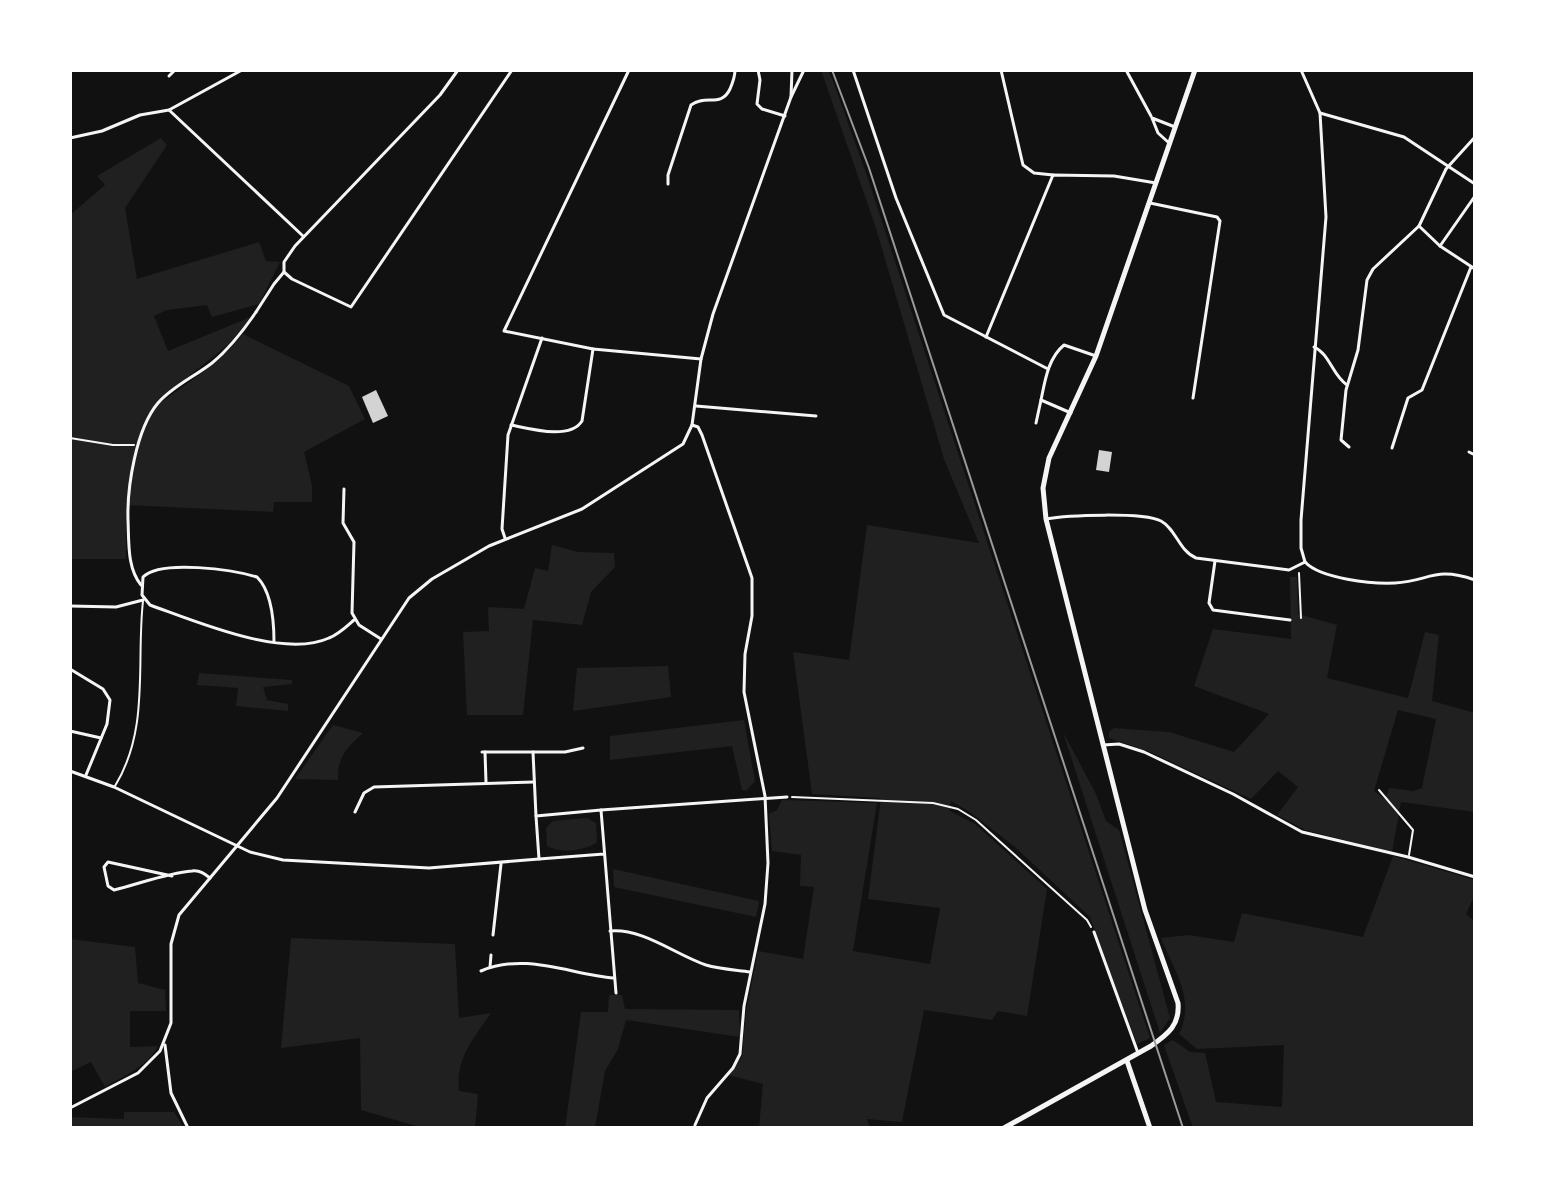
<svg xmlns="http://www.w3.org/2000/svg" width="1545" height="1198" font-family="'Zilla Slab',serif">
<rect width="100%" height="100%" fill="#111"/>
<g fill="#202020" fill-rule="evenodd">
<polygon points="821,70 828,70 833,81 867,176 1150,1038 1137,1044 1090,917 1015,847 970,812 951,801 950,811 975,824 1047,889 1027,1016 998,1011 992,1020 924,1010 902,1122 867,1119 870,1128 759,1128 763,1084 728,1075 742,1057 746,1011 758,951 803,959 814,887 800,886 801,855 772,851 769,814 777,810 782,800 877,803 853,951 930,964 940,908 868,899 881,798 812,794 793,652 849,660 867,525 979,543 944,459 875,225"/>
<path d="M161,138L167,145L125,208L137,279L259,242L266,261L280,262L259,304L212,317L207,305L167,310L154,316L168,351L251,317L229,344L157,401H163C192,380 221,361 243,334L349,386L365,419L304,452L312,486V502H274L273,512L127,505L126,559H70V215L105,185L97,176Z"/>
<polygon points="552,545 578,552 614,553 615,567 591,592 582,625 533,620 523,715 467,715 463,632 489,631 488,607 524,609 535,568 548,571"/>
<path d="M1290,577H1297L1298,614L1337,625L1327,678L1408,698L1425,632L1439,635L1432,701L1475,713V812L1401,802L1392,852L1305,830L1277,815L1298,787L1278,771L1251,799L1148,751L1109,738V732L1114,728L1169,732L1234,752L1269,714L1194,686L1213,629L1291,639ZM1398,710L1436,719L1422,788L1413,791L1389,788L1385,799L1374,791Z"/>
<polygon points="668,666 671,697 573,711 577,668"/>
<polygon points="199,673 292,680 292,684 263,687 267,700 288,704 288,711 236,706 238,688 197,685"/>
<polygon points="744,720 755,781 746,791 742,790 732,746 610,760 610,736"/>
<path d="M333,725L363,733C346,748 337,758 338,780L295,779Z"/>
<polygon points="1063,732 1096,794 1106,821 1119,830 1170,1018 1160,1033"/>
<path d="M587,818L596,823L597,842C585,851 561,854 547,846L546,828L553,821Z"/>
<path d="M1393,856L1475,880V894L1466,914L1475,922V1128H1193L1164,1045L1173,1040L1190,1052L1205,1053L1216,1102L1282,1107L1284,1045L1197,1049L1179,1034C1196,999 1174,971 1161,938L1189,935L1234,942L1242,913L1363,937Z"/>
<polygon points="613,869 759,901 756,917 614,887"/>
<path d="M291,938L455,944L459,1018L491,1013C474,1038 455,1059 459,1091L478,1094L475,1128H423L361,1110L360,1038L281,1048Z"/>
<path d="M70,939L135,947L138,983L165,990L166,1011H130V1047L158,1046C147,1067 125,1075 105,1087L91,1062L70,1072Z"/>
<polygon points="609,995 622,995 625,1009 739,1010 740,1037 626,1020 618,1049 605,1071 595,1128 565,1128 581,1012 608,1012"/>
<polygon points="124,1112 174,1112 184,1128 70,1128 70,1117 124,1119"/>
</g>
<g fill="#d3d3d3">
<polygon points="376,390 388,416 373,423 362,397"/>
<polygon points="1099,450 1112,452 1109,472 1096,470"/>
</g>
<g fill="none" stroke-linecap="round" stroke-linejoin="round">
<g stroke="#f5f5f5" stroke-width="2">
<polyline points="70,438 113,445 134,445"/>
<polyline points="1299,573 1301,618"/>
<polyline points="792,797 933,803 958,809 976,820 1087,920 1091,927"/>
</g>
<g stroke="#f5f5f5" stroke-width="2">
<path d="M115,786C150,729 136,663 143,601"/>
<polyline points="1379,790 1413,830 1409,855"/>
</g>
<path stroke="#f5f5f5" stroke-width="3" d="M141,585C127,568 129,542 128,520C127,487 136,429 158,403C173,386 194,377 212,363C230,348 243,331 256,312"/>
<g stroke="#f5f5f5" stroke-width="3">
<polyline points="758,70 760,80 757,104 762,109 785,116"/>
<polyline points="853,70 896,198 944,315 1048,369"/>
<polyline points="1001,70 1023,165 1034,173 1053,175"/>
<polyline points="1126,70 1151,116"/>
<polyline points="1301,70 1320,113 1326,217 1301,520 1301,548 1305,562"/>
<polyline points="169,76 175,70"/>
<polyline points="791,97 792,70"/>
<polyline points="169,110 303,236"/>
<polyline points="1320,113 1404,137 1475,184"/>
<polyline points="70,138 102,131 140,115 169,110 242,70"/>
<polyline points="1168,142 1158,133 1152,118 1175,127"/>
<path d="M668,184V175L691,105C706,94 721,108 730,89C733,82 735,77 735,70"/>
<polyline points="1150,203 1217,217 1220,221 1193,398"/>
<polyline points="1419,226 1446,169 1475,137"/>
<polyline points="1419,226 1440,246 1475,269"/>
<polyline points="1440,246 1475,196"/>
<polyline points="284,272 292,279 351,307 512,70"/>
<polyline points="256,312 274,284 284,272 284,262 295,246 440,95 458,70"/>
<polyline points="986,337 1053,175 1114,176 1156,183"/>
<path d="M1314,347C1330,354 1332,375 1347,385"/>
<polyline points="593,349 504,331 629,70"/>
<polyline points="696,406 816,416"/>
<path d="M1071,413L1041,400C1045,381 1048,358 1064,345L1096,356"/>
<polyline points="1036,423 1041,400"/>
<path d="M511,425C531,429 570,440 582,421L593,349L701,359"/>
<polyline points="692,425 698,427 702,435 752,578 752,616 745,654 744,692 765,796 768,863 765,904 744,1006 740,1054 733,1068 707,1098 695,1125"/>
<polyline points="1349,447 1341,440 1346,390 1358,350 1367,280 1373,269 1419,226"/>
<polyline points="1392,448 1408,398 1422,390 1471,267"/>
<polyline points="1469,452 1475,455"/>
<polyline points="344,489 343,523 354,542 352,613 359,625 381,639"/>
<path d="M1046,519C1067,515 1143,512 1161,521C1176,529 1179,551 1196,558L1289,570L1305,562"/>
<polyline points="505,538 502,529 508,435 542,338"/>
<polyline points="1215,561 1209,603 1213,610 1290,620"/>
<path d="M1305,562C1321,579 1372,584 1395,583C1430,581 1434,566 1475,580"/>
<polyline points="70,606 116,607 143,600"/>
<path d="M274,642C274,621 272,592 257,577C234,570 161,559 143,577L142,595L150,605C195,621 283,659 329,638C339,634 347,626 354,620"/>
<polyline points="70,669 103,689 110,700 107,724 86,775"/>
<polyline points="70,731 101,738"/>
<polyline points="1103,745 1119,744 1144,752 1233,794 1302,832 1408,857 1475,877"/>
<polyline points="482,752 565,752 583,748"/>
<polyline points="485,752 486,782"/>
<polyline points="533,752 536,816"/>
<polyline points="70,771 114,787 250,852 283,860 429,868 539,859"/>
<polyline points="601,810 787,797"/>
<polyline points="355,812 364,793 374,787 534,782"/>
<polyline points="604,854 539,859 536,816 601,810 616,993"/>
<path d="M172,876L108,862L104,867L108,886L114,890C139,884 167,873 192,871C200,870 205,874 210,878"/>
<path d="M610,931C643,928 676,955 706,965C719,969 736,970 750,972"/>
<polyline points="1094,932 1138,1053"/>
<polyline points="493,935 501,864"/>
<polyline points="490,967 491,955"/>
<path d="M481,971C525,952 569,974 614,978"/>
<polyline points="165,1045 171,1093 188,1128"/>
<polyline points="70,1108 138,1073 160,1051 171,1023 171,944 179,915 277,798 409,598 432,579 489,546 582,509 683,444 692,425 701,359 713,314 791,97 804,70 795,70"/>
</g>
<g stroke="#f5f5f5" stroke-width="5">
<polyline points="1127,1061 1150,1128"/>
<path d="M1004,1128L1151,1046C1168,1034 1180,1025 1178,1003L1145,910L1046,519L1043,488L1049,458L1096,356L1195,70"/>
</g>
<polyline stroke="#9a9a9a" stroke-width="2" points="832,70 869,168 1183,1128"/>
</g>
<rect width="1545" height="1198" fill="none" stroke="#ffffff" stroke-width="144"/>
</svg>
